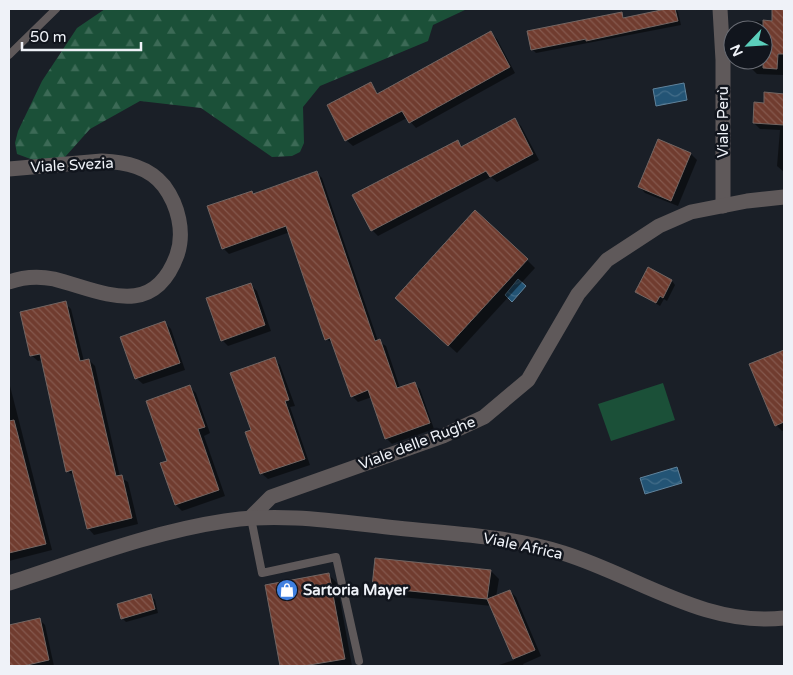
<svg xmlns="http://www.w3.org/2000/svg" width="793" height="675" font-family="'Varela Round',sans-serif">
<defs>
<pattern id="forest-firs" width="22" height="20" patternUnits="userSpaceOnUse" patternTransform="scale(1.25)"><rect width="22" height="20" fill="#1b5038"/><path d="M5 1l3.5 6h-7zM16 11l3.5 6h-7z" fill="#3c6a56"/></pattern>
<pattern id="water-waves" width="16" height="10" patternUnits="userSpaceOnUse" patternTransform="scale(1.25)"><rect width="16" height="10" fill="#235475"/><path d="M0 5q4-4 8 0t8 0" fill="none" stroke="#436d89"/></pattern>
<pattern id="building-back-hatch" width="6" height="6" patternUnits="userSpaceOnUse" patternTransform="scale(1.25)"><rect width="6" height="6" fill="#703c2f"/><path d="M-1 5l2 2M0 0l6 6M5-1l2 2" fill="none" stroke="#85594e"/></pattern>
</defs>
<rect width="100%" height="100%" fill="#1a1f27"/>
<polygon fill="url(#forest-firs)" points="105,9 467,9 433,25 428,41 320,86 303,107 304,143 300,152 292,156 272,157 201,108 140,101 90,129 65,157 36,161 17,154 15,143 18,131 42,81 77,28"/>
<polygon fill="#1b5038" points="663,383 675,420 611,441 598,404"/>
<g fill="url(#water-waves)" stroke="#60839c">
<polygon points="684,83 687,100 656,106 653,89"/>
<polygon points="518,279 526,286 512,302 505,295"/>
<polygon points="677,467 682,483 645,494 640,478"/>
</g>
<g fill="#0007">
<polygon points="675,9 678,12 681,25 536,53 532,49 621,14 626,19"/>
<polygon points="773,9 784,9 783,75 757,74 751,68 751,60 763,60 763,30 752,30 752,21 773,22"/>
<polygon points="491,33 497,39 515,73 416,128 407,118 353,146 346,140 370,84 379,95"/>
<polygon points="765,94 784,95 784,172 777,166 780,130 760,129 754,123 765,104"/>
<polygon points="515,120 521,126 539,160 497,182 491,177 378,236 372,230 457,142 463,147"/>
<polygon points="691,154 697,160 678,206 645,193 639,186"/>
<polygon points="316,172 322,178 378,341 386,346 400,388 414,383 420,389 434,429 392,444 386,438 372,397 358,402 352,396 334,344 326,339 290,232 229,254 223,248 254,195"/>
<polygon points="527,260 535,268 457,353 405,306"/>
<polygon points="672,281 675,285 667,301 664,299 660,306 637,292"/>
<polygon points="250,284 257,291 271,331 228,346 222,340"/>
<polygon points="65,303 71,309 84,361 89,360 95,366 120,477 128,482 138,524 94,535 88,528 75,477 67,471 42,360 38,361 31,355"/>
<polygon points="165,323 171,329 185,370 143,384 136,378"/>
<polygon points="784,351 784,430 782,431 776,425 751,365"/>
<polygon points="274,359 280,365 295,406 290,407 310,465 268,479 261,473 252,431"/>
<polygon points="9,382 52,550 9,561"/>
<polygon points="190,387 196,393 210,433 204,436 225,496 182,511 176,505 169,462"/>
<polygon points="491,571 499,579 496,597 510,591 516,597 541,656 523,664 524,666 496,666 514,660 492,606 381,595 373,587"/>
<polygon points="329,575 337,583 352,666 281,666 266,586"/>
<polygon points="151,596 155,600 158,613 126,622 122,618"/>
<polygon points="39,619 45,625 54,666 9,666 9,625"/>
</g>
<g fill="url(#building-back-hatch)" stroke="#726562">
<polygon points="666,9 675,9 678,21 586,41 586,39 531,50 527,31 622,12 623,18"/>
<polygon points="772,9 784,9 784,54 778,54 777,69 763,68 763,20 772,21"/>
<polygon points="491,31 510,67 409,123 402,111 345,141 327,105 371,82 377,94"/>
<polygon points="764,92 784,94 784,125 753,123 754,102 764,103"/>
<polygon points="515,118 533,154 490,177 486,171 371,231 352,195 458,140 461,147"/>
<polygon points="658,139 691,153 671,201 638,187"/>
<polygon points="317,171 375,341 380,339 397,388 415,382 430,423 385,439 368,390 351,397 330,338 325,340 286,226 222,249 207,206 252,191 253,194"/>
<polygon points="475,210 528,259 448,346 395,298"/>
<polygon points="648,267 672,280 663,298 660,296 656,303 635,292"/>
<polygon points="251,283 265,325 221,341 206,298"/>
<polygon points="66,301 80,361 89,359 116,476 122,475 132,518 87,529 72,470 66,472 40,354 30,356 20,312"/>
<polygon points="165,321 180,363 135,379 120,337"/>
<polygon points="784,350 784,422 775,426 749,364"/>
<polygon points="275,357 289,400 285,401 305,459 260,474 245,432 251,430 230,373"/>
<polygon points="190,385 205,427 198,429 219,490 175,505 160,463 167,461 146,401"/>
<polygon points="14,420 46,544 9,553 9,421"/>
<polygon points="375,558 491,570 487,599 372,587"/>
<polygon points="329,573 345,659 303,666 280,666 265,585"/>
<polygon points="510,590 535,650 513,659 487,599"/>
<polygon points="151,594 155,609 121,619 117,604"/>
<polygon points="40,618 49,660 23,666 9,666 9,625"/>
</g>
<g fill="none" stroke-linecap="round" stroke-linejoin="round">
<g stroke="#5f595a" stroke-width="8">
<polyline points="9,55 56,9"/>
<polyline points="251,518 262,573 336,557 359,661"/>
</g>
<g stroke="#5f595a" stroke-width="15">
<polyline points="720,9 723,60 723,206"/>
<path d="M9,169L102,161C126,162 149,167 164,186C178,205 185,232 177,255C153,321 102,291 54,279C39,276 23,277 9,282"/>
<polyline points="251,517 271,497 443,436 484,417 528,380 578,294 607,260 659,226 691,212 747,201 784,197"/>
<path d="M9,583C80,560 151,532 225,521C281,512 340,522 397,528C452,534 510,536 563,553C637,576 704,627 784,618"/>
</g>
</g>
<defs>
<g id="shop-disc" transform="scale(1.125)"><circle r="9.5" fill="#3f7fe0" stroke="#11151d"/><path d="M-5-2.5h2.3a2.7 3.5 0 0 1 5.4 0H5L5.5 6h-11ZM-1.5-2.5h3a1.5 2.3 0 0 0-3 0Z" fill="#fff"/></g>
</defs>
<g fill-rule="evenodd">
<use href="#shop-disc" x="287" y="590"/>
</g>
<g text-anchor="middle" stroke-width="5" stroke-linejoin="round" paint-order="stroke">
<g font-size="15" fill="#eff2f8" stroke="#11151d">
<text transform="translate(723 122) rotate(-90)" y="5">Viale Perù</text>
<text transform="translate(72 165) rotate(-3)" y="5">Viale Svezia</text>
<text transform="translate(417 443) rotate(-21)" y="5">Viale delle Rughe</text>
<text transform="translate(523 546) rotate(12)" y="5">Viale Africa</text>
</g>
<g font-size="15" font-weight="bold" fill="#eff2f8" stroke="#11151d" text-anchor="start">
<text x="303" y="595">Sartoria Mayer</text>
</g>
</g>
<rect width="793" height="675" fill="none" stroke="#eff2f8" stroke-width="20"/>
<g transform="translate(748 45) rotate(245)"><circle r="24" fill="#11151d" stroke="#6a6d75"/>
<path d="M0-4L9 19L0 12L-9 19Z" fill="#5bcebb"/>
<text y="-8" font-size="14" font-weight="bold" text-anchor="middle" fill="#eff2f8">N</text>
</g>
<path d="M22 42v8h119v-8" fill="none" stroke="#eff2f8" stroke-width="2.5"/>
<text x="30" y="42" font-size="15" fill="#eff2f8" stroke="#11151d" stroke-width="4" paint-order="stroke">50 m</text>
</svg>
